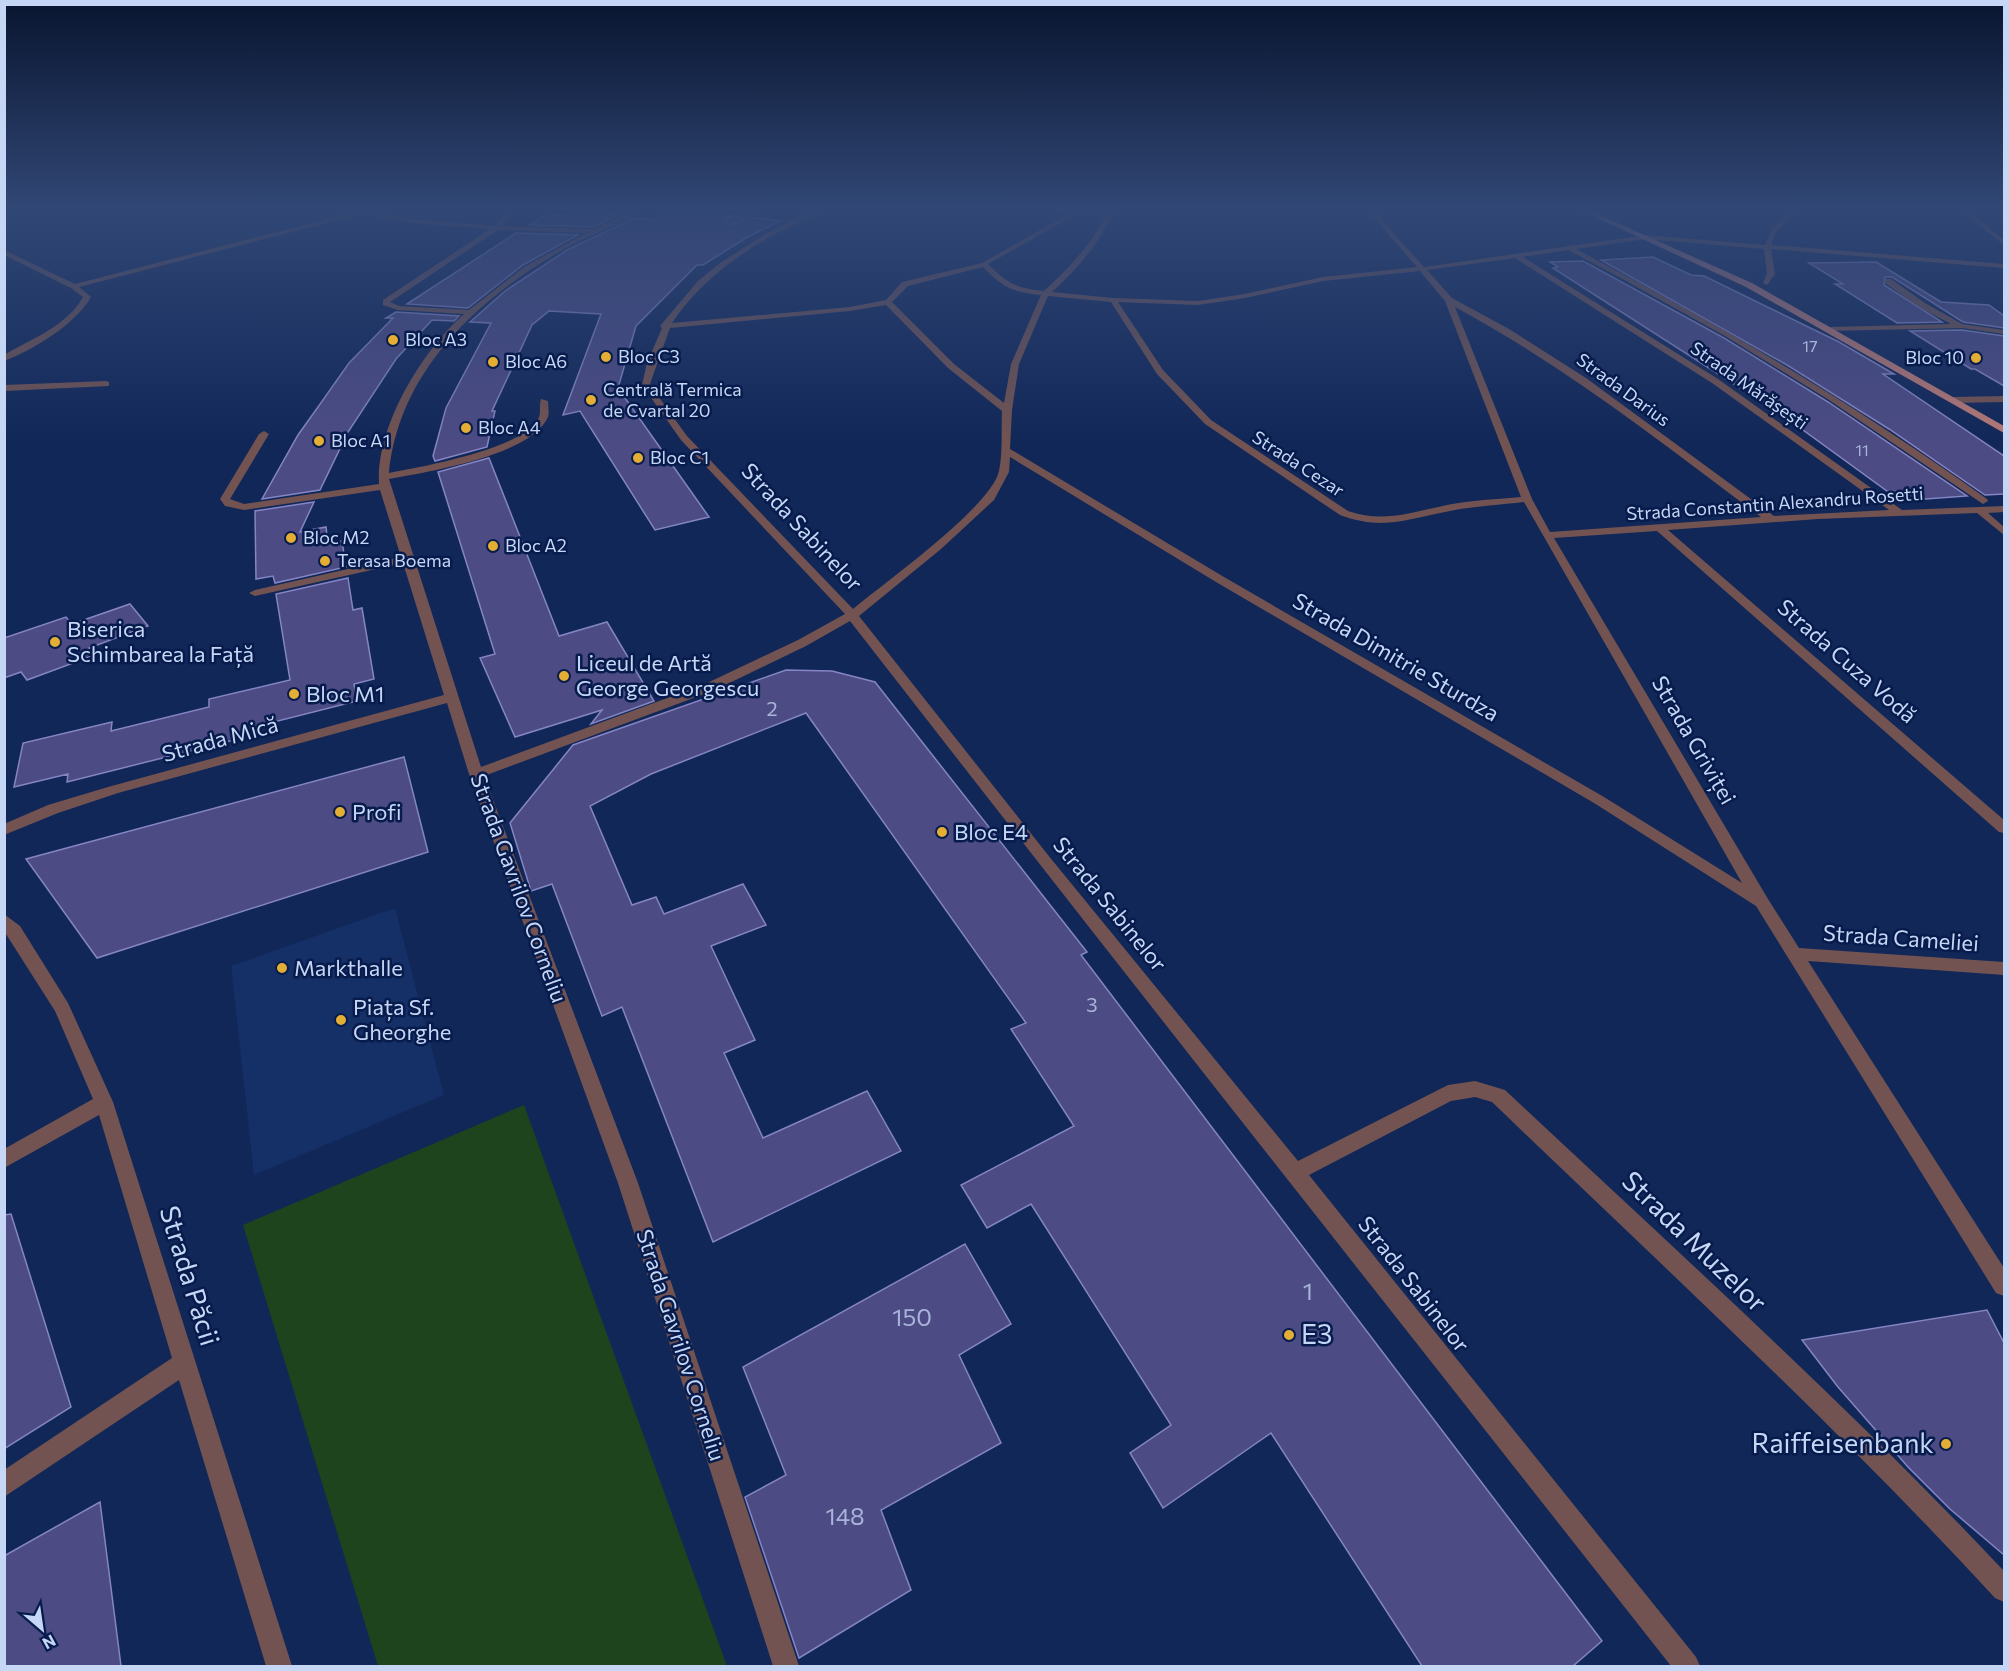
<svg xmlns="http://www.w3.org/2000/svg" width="2009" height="1671" font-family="Commissioner,sans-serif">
<rect width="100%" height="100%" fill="#102758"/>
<polygon fill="#152f67" points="395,908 444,1095 254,1175 231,966"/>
<polygon fill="#1e441d" points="524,1105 727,1666 378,1666 243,1225"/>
<g fill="#4c4b84" stroke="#8585c4" stroke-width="1.5">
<polygon points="677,209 734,215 724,221 731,225 748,217 780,221 746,238 703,265 697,265 636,326 618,388 709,517 655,530 580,411 563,415 601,314 549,311 532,325 492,411 495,411 487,447 435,461 433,456 446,408 491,323 470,322 505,291 567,250 634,218 654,220"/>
<polygon points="577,210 617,215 593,227 530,225 547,214 565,216"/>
<polygon points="516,233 578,235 523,265 468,308 407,304"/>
<polygon points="1653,257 1691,275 1704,276 1839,342 1894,374 1883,374 2004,456 2004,494 1985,495 1889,429 1787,365 1601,260"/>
<polygon points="1583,261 1724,338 1828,402 1967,496 1912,500 1901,492 1887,491 1745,388 1740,388 1584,288 1553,268 1558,267 1550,262"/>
<polygon points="1876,262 1941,302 1989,305 2004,316 2004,328 1963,322 1892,277 1885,277 1884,285 1942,322 1897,323 1835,284 1843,284 1809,263"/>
<polygon points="396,312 459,316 454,321 432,320 396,359 348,432 320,490 262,499 298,435 318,407 349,363 393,318 386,318"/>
<polygon points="1962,330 2004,336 2004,386 1975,369 1971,369 1910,331"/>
<polygon points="489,458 559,636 607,622 654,701 591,724 602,710 515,737 480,658 495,654 438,472"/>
<polygon points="314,502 300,532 326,527 328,544 342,541 346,567 275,583 273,576 256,579 255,511"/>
<polygon points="348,578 353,610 362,608 374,679 354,684 357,701 246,729 246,737 67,782 68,774 14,787 23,743 112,722 111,731 209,707 209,699 290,680 276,594"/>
<polygon points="130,604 148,626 89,648 95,655 27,680 21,672 4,678 4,638 66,617 72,624"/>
<polygon points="786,670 832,671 875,682 1087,952 1081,955 1602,1641 1573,1666 1422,1666 1271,1433 1163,1508 1130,1453 1171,1425 1031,1204 987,1228 961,1185 1074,1126 1011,1029 1026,1023 806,713 651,774 590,806 632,905 656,897 664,914 743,884 766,925 711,946 755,1040 724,1053 763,1138 867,1091 901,1151 713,1242 622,1007 602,1016 552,884 531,891 510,823 573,745"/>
<polygon points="404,757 428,852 97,958 26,859"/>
<polygon points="11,1214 71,1407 4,1449 4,1215"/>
<polygon points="965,1244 1011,1324 959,1355 1001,1443 881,1510 911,1590 799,1658 745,1497 786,1475 743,1367"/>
<polygon points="1987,1310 2004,1343 2004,1555 1950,1509 1908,1467 1838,1387 1802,1340"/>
<polygon points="100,1502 121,1666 4,1666 4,1556"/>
</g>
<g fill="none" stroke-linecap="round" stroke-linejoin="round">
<g fill="#725351" fill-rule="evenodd">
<path d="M351,209L412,219L495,226L509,209H515L502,226L593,229L636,209H644C621,225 591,234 566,248C481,296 399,369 389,473C420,467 526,449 539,417C541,412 539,405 541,399L548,401C548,406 550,415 547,419C528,456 427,472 389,479L481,767L705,684L798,640L845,614L681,440L642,385L647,363L662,328L660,326L698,281L720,263L767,233L814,209H822C808,220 789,226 773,235C733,258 698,284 672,323L850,307L886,300L902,282L982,263L1070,213L1040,209L1107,213L1109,209H1115C1099,244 1080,266 1052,292L1113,298L1198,301L1245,294L1323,277L1417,267L1366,209H1372L1424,267L1646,235L1765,245L1772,229L1791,209H1798L1777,230L1771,245L2004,264V268L1771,249L1775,274L1767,285L1763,283L1767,274L1764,249L1646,239L1576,249C1719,324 1856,405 1987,499L1988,501L1983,504L1829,400L1725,336L1619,277L1568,250L1523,257L1718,379L1902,510L2004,506V512L1988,513L2004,527V535L1977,513L1818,519L1668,530L2004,820V833L1999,832L1657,531L1554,538L1768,899L1799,948L2004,962V975L1808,961L2004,1268V1296L1996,1293L1756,906L1594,803L1216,582L1010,457L1009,472L994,500L941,549L859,616L1048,855L1298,1161L1448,1085L1475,1081L1505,1090C1673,1248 1846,1403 2004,1571V1602L1995,1598C1836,1425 1661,1265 1492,1102L1475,1097L1451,1101L1309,1175L1696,1657L1700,1666H1671C1397,1318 1122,971 850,621L806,646L715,690L484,776L638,1183L799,1666H773L618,1183L469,774L447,703L118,793L58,813L4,835V824L48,805L108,787L444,695L403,563L255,596L249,593L255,590L401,557L380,490L244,510L225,506L220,499L259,434L264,431L269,434L230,499L244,504L379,484C376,426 422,351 464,314L398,310L383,305V300L490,229L412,223L362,214L79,287L91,297C76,324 33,350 4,361V355C31,339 67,326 83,297L71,288L4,255V250L75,284L354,212ZM1077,214L1105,217C1089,247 1069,268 1044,291C1016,288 1008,284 988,264ZM498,230L586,233L524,267L469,310L399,306L390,302ZM1515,258L1712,383L1889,510L1774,516L1586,378L1509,329L1452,298L1427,270ZM983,267C1003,287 1011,292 1041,295L1011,364L1004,403L954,364L892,302L908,286ZM1420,271L1445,301L1521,497C1498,499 1475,500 1452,504C1415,511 1385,524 1348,511L1211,420L1163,370L1118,302L1198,305L1245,298L1323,281ZM1048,296L1111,302L1157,374L1205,424L1340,515C1383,531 1407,519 1450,511C1474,506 1499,505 1524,502L1742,883L1604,797L1224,577L1010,449L1012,410L1019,364ZM886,305L948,368L1002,411C1001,430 1003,452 999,471C991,507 884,583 853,609L687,436L650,385L651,381L670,328L850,311ZM1455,307C1565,366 1662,443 1761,517L1550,532L1532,499Z"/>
<polygon points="751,209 759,209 731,223 726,222"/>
<polygon points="1959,209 1966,209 2004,240 2004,245"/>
<polygon points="1885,279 1891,279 1925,303 1962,324 2004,330 2004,334 1962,328 1827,331 1827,327 1830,327 1951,324 1919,307 1885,283"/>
<polygon points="106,381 109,382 109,386 4,391 4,385"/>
<polygon points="2004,396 2004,402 1953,403 1949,400 1953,397"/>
<polygon points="4,914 20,926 68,1003 113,1102 292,1666 266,1666 179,1380 4,1497 4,1470 172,1358 99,1115 4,1168 4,1149 93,1099 55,1011 4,931"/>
</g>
<polygon fill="#b87976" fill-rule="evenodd" points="1578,209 1586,209 1752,283 2004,426 2004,433 1746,287"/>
</g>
<linearGradient id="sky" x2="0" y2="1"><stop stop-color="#091530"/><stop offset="0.47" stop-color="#314775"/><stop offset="1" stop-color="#314775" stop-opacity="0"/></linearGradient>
<rect width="2009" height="443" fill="url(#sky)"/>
<g fill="#e4ae35" stroke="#071c4c" stroke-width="2">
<circle cx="393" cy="340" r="6"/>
<circle cx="606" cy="357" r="6"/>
<circle cx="1976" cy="358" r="6"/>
<circle cx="493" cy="362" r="6"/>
<circle cx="591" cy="400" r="6"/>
<circle cx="466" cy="428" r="6"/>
<circle cx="319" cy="441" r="6"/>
<circle cx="638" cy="458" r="6"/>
<circle cx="291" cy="538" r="6"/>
<circle cx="493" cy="546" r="6"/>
<circle cx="325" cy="561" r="6"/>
<circle cx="55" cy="642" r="6"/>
<circle cx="564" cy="676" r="6"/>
<circle cx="294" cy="694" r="6"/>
<circle cx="340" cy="812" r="6"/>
<circle cx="942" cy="832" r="6"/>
<circle cx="282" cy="968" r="6"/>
<circle cx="341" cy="1020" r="6"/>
<circle cx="1289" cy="1335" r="6"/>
<circle cx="1946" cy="1444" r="6"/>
</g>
<g text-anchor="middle" stroke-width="5" stroke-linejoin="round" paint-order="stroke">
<g font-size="16" fill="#a8b4da">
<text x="1810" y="352">17</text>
<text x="1862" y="456">11</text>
</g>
<g font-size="18" fill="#c6d7f6" stroke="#071c4c" text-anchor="start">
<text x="405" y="346">Bloc A3</text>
<text x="618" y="363">Bloc C3</text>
<text x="1964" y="364" text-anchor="end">Bloc 10</text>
<text x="505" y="368">Bloc A6</text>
<text x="603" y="396">Centrală Termica<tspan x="603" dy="21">de Cvartal 20</tspan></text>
<text x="478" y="434">Bloc A4</text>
<text x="331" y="447">Bloc A1</text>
<text x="650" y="464">Bloc C1</text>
<text x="303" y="544">Bloc M2</text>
<text x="505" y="552">Bloc A2</text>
<text x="337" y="567">Terasa Boema</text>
</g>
<g font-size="18" fill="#c6d7f6" stroke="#071c4c">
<text transform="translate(1749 386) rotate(35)" y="6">Strada Mărășești</text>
<text transform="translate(1623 390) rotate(36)" y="6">Strada Darius</text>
<text transform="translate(1298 464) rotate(33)" y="6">Strada Cezar</text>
<text transform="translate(1775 504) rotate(-4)" y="6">Strada Constantin Alexandru Rosetti</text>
</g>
<g font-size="20" fill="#a8b4da">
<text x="772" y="716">2</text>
<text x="1092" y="1012">3</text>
</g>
<g font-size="22" fill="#c6d7f6" stroke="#071c4c">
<text transform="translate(802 527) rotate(47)" y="8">Strada Sabinelor</text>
<text transform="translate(1396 657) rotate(30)" y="8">Strada Dimitrie Sturdza</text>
<text transform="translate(1847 661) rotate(41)" y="8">Strada Cuza Vodă</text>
<text transform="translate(220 739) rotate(-15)" y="8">Strada Mică</text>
<text transform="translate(1694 740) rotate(60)" y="8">Strada Griviței</text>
<text transform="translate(519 888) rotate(70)" y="8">Strada Gavrilov Corneliu</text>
<text transform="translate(1110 904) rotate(51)" y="8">Strada Sabinelor</text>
<text transform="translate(1901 938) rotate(4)" y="8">Strada Cameliei</text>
<text transform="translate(1414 1284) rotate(52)" y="8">Strada Sabinelor</text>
<text transform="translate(681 1345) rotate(72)" y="8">Strada Gavrilov Corneliu</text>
</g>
<g font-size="22" fill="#c6d7f6" stroke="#071c4c" text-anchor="start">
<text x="67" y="637">Biserica<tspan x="67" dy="25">Schimbarea la Față</tspan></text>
<text x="576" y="671">Liceul de Artă<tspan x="576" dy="25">George Georgescu</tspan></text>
<text x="306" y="702">Bloc M1</text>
<text x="352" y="820">Profi</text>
<text x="954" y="840">Bloc E4</text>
<text x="294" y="976">Markthalle</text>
<text x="353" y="1015">Piața Sf.<tspan x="353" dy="25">Gheorghe</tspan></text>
</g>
<g font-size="24" fill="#a8b4da">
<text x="1308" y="1300">1</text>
<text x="912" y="1326">150</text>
<text x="845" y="1525">148</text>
</g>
<g font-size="27" fill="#c6d7f6" stroke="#071c4c">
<text transform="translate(1694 1242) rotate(44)" y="9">Strada Muzelor</text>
<text transform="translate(189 1276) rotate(73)" y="9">Strada Păcii</text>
</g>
<g font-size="27" fill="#c6d7f6" stroke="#071c4c" text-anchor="start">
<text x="1301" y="1344">E3</text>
<text x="1934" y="1453" text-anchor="end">Raiffeisenbank</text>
</g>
</g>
<rect width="2009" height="1671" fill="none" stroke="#c6d7f6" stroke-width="12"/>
<g transform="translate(42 1629) rotate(151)" stroke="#071c4c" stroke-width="4.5" paint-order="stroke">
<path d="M0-4.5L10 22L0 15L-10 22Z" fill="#c6d7f6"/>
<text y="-9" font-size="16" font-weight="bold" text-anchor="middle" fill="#c6d7f6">N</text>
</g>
</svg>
